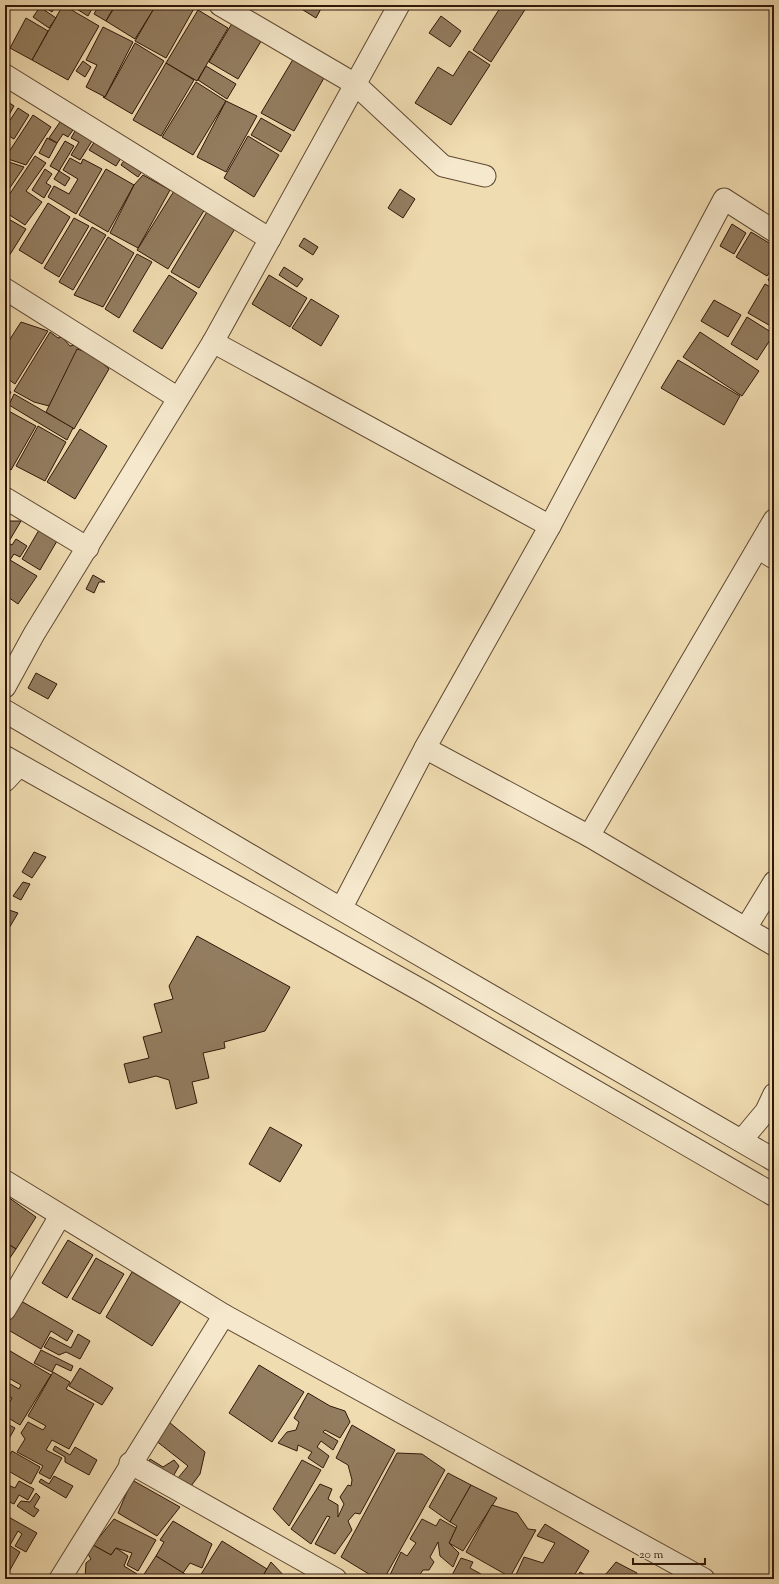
<svg xmlns="http://www.w3.org/2000/svg" width="779" height="1584" font-family="'Sorts Mill Goudy',serif">
<rect width="100%" height="100%" fill="#f0dcb1"/>
<filter id="stains"><feTurbulence type="fractalNoise" baseFrequency=".005" numOctaves="4"/><feColorMatrix values="0 0 0 0 .2 0 0 0 0 .09 0 0 0 0 .02 0 0 0 .5 -.17"/></filter>
<radialGradient id="worn" r=".72"><stop offset=".6" stop-color="#630" stop-opacity="0"/><stop offset="1" stop-color="#630" stop-opacity=".3"/></radialGradient>
<g fill="#937d60" stroke="#2f1708">
<polygon points="41,5 56,5 52,12"/>
<polygon points="63,5 99,26 68,80 32,60"/>
<polygon points="70,5 94,5 88,16"/>
<polygon points="99,5 115,5 106,21 94,14"/>
<polygon points="116,5 152,5 155,7 135,39 106,21"/>
<polygon points="156,5 196,5 166,58 135,41"/>
<polygon points="295,5 323,5 316,18"/>
<polygon points="356,5 367,5 364,10"/>
<polygon points="502,5 528,5 491,62 473,50"/>
<polygon points="40,7 56,18 49,28 33,17"/>
<polygon points="198,10 228,28 197,81 166,63"/>
<polygon points="441,16 461,31 450,47 429,33"/>
<polygon points="26,18 48,31 32,60 10,48"/>
<polygon points="234,20 263,38 238,79 209,62"/>
<polygon points="103,27 133,42 105,97 86,87 97,65 86,60"/>
<polygon points="135,43 164,61 132,114 103,97 105,97"/>
<polygon points="298,51 329,69 294,131 261,113"/>
<polygon points="469,51 490,65 451,125 415,103 438,67 453,76"/>
<polygon points="83,61 91,67 85,77 76,71"/>
<polygon points="166,63 194,80 161,136 133,120"/>
<polygon points="206,66 236,84 227,99 198,80"/>
<polygon points="196,82 226,101 193,155 162,137"/>
<polygon points="5,100 14,106 5,122"/>
<polygon points="226,101 257,116 226,172 197,157"/>
<polygon points="18,108 29,115 14,139 5,134 5,128"/>
<polygon points="33,115 51,127 26,165 5,158"/>
<polygon points="261,118 291,135 281,152 251,135"/>
<polygon points="60,122 73,130 68,137 63,134 57,143 49,138"/>
<polygon points="75,131 92,141 80,160 71,155 79,142 71,138"/>
<polygon points="248,136 279,155 254,197 224,178"/>
<polygon points="47,138 57,143 49,158 39,153"/>
<polygon points="5,141 10,144 5,153"/>
<polygon points="65,141 74,146 59,171 50,166"/>
<polygon points="95,141 121,158 116,166 89,150"/>
<polygon points="35,156 46,163 26,191 42,202 25,225 5,212 5,201"/>
<polygon points="70,158 81,164 83,159 102,169 76,214 48,197 54,186 69,194 78,179 63,170"/>
<polygon points="126,158 143,170 138,177 121,165"/>
<polygon points="9,162 24,167 7,192 5,191 5,167"/>
<polygon points="45,169 52,174 46,183 51,186 44,198 32,190"/>
<polygon points="106,169 134,185 108,232 79,215"/>
<polygon points="59,171 70,178 65,186 54,179"/>
<polygon points="143,175 170,190 138,248 110,233 134,185"/>
<polygon points="400,189 415,199 403,218 388,208"/>
<polygon points="174,191 205,209 168,269 137,250"/>
<polygon points="48,203 70,217 42,264 19,250"/>
<polygon points="208,210 236,227 199,288 171,272"/>
<polygon points="5,217 26,229 9,256 5,253"/>
<polygon points="74,218 89,226 59,277 44,268"/>
<polygon points="732,224 746,233 734,254 720,246"/>
<polygon points="92,227 106,235 73,290 59,282"/>
<polygon points="751,232 774,246 774,265 767,276 736,257"/>
<polygon points="108,237 134,253 103,307 74,295"/>
<polygon points="304,238 318,247 313,255 299,246"/>
<polygon points="137,254 152,262 119,318 105,309"/>
<polygon points="284,267 303,279 297,287 279,275"/>
<polygon points="774,270 774,284 768,280"/>
<polygon points="169,275 197,293 162,349 133,331"/>
<polygon points="269,275 307,298 290,327 252,304"/>
<polygon points="765,284 774,289 774,328 748,313"/>
<polygon points="311,299 339,316 321,346 292,328"/>
<polygon points="714,300 741,315 728,337 701,321"/>
<polygon points="747,317 774,334 757,360 731,344"/>
<polygon points="21,322 48,331 15,384 5,377 5,347"/>
<polygon points="50,332 58,338 62,337 70,346 75,345 79,349 49,406 34,402 14,391"/>
<polygon points="700,332 759,371 742,396 683,357"/>
<polygon points="77,349 92,354 109,369 74,429 46,412"/>
<polygon points="678,360 740,396 724,425 661,388"/>
<polygon points="5,389 11,392 5,403"/>
<polygon points="14,394 73,428 67,440 9,405"/>
<polygon points="5,409 36,426 11,470 5,467"/>
<polygon points="38,426 66,442 45,481 16,466"/>
<polygon points="80,429 107,446 75,499 47,482"/>
<polygon points="5,521 21,521 5,548"/>
<polygon points="39,530 57,541 40,570 22,559"/>
<polygon points="16,539 27,546 20,557 14,554 10,560 5,556 5,549 8,543 12,545"/>
<polygon points="10,560 37,576 18,604 5,595 5,564 7,565"/>
<polygon points="93,575 105,582 99,582 94,593 86,589"/>
<polygon points="36,673 57,684 48,699 28,688"/>
<polygon points="34,852 46,857 32,878 22,872"/>
<polygon points="23,882 30,884 21,900 13,896"/>
<polygon points="6,909 18,913 5,935 5,911"/>
<polygon points="197,936 290,987 265,1031 224,1042 225,1048 203,1053 209,1078 192,1082 197,1103 176,1109 169,1080 156,1076 129,1083 124,1064 149,1058 143,1037 162,1032 154,1004 173,999 169,986"/>
<polygon points="270,1127 302,1145 280,1182 249,1164"/>
<polygon points="8,1197 36,1217 16,1249 5,1242 5,1202"/>
<polygon points="68,1240 93,1255 67,1298 42,1283"/>
<polygon points="5,1242 16,1249 5,1265"/>
<polygon points="96,1258 124,1274 100,1314 72,1299"/>
<polygon points="132,1272 181,1301 152,1346 106,1317"/>
<polygon points="21,1301 73,1331 67,1341 51,1331 41,1349 5,1328"/>
<polygon points="78,1334 90,1341 80,1359 66,1352 59,1355 44,1347 50,1337 71,1348"/>
<polygon points="5,1348 51,1375 20,1425 5,1416 5,1410 12,1398 5,1395 5,1381 19,1389 21,1385 5,1376"/>
<polygon points="41,1350 73,1366 71,1371 56,1364 52,1372 34,1363"/>
<polygon points="259,1365 304,1392 272,1442 229,1413"/>
<polygon points="80,1368 113,1388 102,1405 69,1386"/>
<polygon points="53,1372 70,1382 66,1389 94,1404 69,1449 52,1440 46,1450 62,1458 50,1479 39,1473 43,1466 17,1452 25,1439 21,1433 28,1422 43,1430 46,1426 28,1416"/>
<polygon points="308,1393 330,1406 345,1411 350,1422 340,1438 325,1430 323,1432 338,1441 333,1450 321,1441 317,1447 329,1456 323,1468 308,1458 312,1452 298,1445 297,1451 278,1443 287,1432 296,1430 299,1422 294,1418"/>
<polygon points="169,1422 205,1452 200,1474 191,1486 187,1482 175,1496 168,1490 188,1466 155,1440"/>
<polygon points="5,1423 15,1428 5,1446"/>
<polygon points="352,1425 395,1450 360,1514 355,1513 348,1521 352,1530 335,1554 315,1544 330,1517 327,1516 311,1544 291,1529 320,1484 332,1489 328,1499 338,1505 338,1517 344,1504 340,1497 348,1485 351,1486 352,1480 348,1465 336,1458"/>
<polygon points="55,1446 70,1455 75,1447 97,1460 89,1475 65,1462 65,1457 53,1450"/>
<polygon points="12,1451 40,1467 31,1484 5,1469 5,1463"/>
<polygon points="397,1453 422,1454 445,1470 384,1579 377,1579 341,1557"/>
<polygon points="150,1459 163,1467 174,1460 179,1466 171,1480 146,1466"/>
<polygon points="302,1460 321,1470 289,1526 273,1509"/>
<polygon points="448,1473 471,1485 450,1522 429,1507"/>
<polygon points="5,1476 9,1478 8,1485 15,1488 19,1481 34,1489 28,1500 19,1495 14,1504 5,1500"/>
<polygon points="54,1476 73,1486 66,1498 39,1482 41,1479 49,1484"/>
<polygon points="132,1480 180,1507 157,1536 118,1513"/>
<polygon points="471,1485 497,1498 463,1551 449,1543 457,1526 450,1522"/>
<polygon points="36,1493 40,1497 34,1507 39,1510 34,1517 17,1506 21,1501 30,1502"/>
<polygon points="492,1505 517,1513 528,1529 536,1530 510,1577 466,1552"/>
<polygon points="5,1515 37,1533 26,1552 15,1546 22,1534 18,1531 10,1545 5,1548"/>
<polygon points="114,1519 156,1540 138,1571 127,1565 132,1553 116,1548 111,1555 93,1545"/>
<polygon points="422,1519 436,1526 440,1519 456,1528 449,1543 459,1553 453,1567 440,1556 438,1542 430,1557 434,1562 429,1570 423,1570 417,1579 392,1579 389,1577 401,1552 407,1556 416,1543 410,1539"/>
<polygon points="173,1521 212,1544 202,1568 190,1563 183,1573 156,1556 164,1542 160,1540"/>
<polygon points="545,1524 589,1551 572,1579 537,1579 534,1577 533,1579 514,1579 524,1557 543,1563 555,1543 537,1536"/>
<polygon points="222,1541 267,1569 261,1579 198,1579"/>
<polygon points="9,1545 20,1552 5,1579 5,1553"/>
<polygon points="93,1545 111,1555 116,1548 128,1556 124,1566 137,1574 134,1579 82,1579 85,1578 86,1563 91,1559 88,1554"/>
<polygon points="156,1556 193,1579 141,1579"/>
<polygon points="461,1558 473,1562 470,1568 481,1574 478,1579 450,1579"/>
<polygon points="271,1562 287,1579 261,1579"/>
<polygon points="616,1562 637,1573 635,1579 594,1579 606,1574"/>
<polygon points="580,1572 593,1579 576,1579"/>
</g>
<g fill="none" stroke-linecap="round" stroke-linejoin="round">
<g stroke="#5f4832" stroke-width="23">
<g id="minor">
<polyline points="220,5 355,84 443,166 485,176"/>
<polyline points="5,75 270,239"/>
<polyline points="5,289 178,398"/>
<polyline points="213,342 550,526"/>
<polyline points="5,498 88,548"/>
<polyline points="758,548 774,558"/>
<polyline points="5,687 34,634 213,342 399,5"/>
<polyline points="425,748 589,836 774,945"/>
<polyline points="5,781 19,766"/>
<polyline points="589,836 774,520"/>
<polyline points="341,909 425,748 550,526 724,199 774,231"/>
<polyline points="746,928 774,882"/>
<polyline points="741,1141 766,1111 774,1094"/>
<polyline points="5,1181 224,1315 704,1579"/>
<polyline points="5,1310 60,1216"/>
<polyline points="130,1463 336,1579"/>
<polyline points="60,1579 224,1315"/>
</g>
</g>
<g stroke="#5f4832" stroke-width="24">
<g id="tertiary">
<polyline points="5,711 341,909 774,1160"/>
<polyline points="5,757 424,992 774,1195"/>
</g>
</g>
<use href="#minor" stroke="#f5e8cc" stroke-width="21"/>
<use href="#tertiary" stroke="#f5e8cc" stroke-width="22"/>
</g>
<rect width="779" height="1584" fill="none" stroke="#f0dcb1" stroke-width="20"/>
<rect x="6" y="6" width="767" height="1572" fill="none" stroke="#2f1708" stroke-width="2"/>
<rect x="10" y="10" width="759" height="1564" fill="none" stroke="#2f1708"/>
<path d="M633 1558v6h72v-6" fill="none" stroke="#2f1708" stroke-width="2"/>
<text x="639" y="1558" font-size="12" fill="#2f1708" stroke="#f5e8cc" stroke-width="3" paint-order="stroke">20 m</text>
<rect width="100%" height="100%" filter="url(#stains)"/>
<rect width="100%" height="100%" fill="url(#worn)"/>
</svg>
